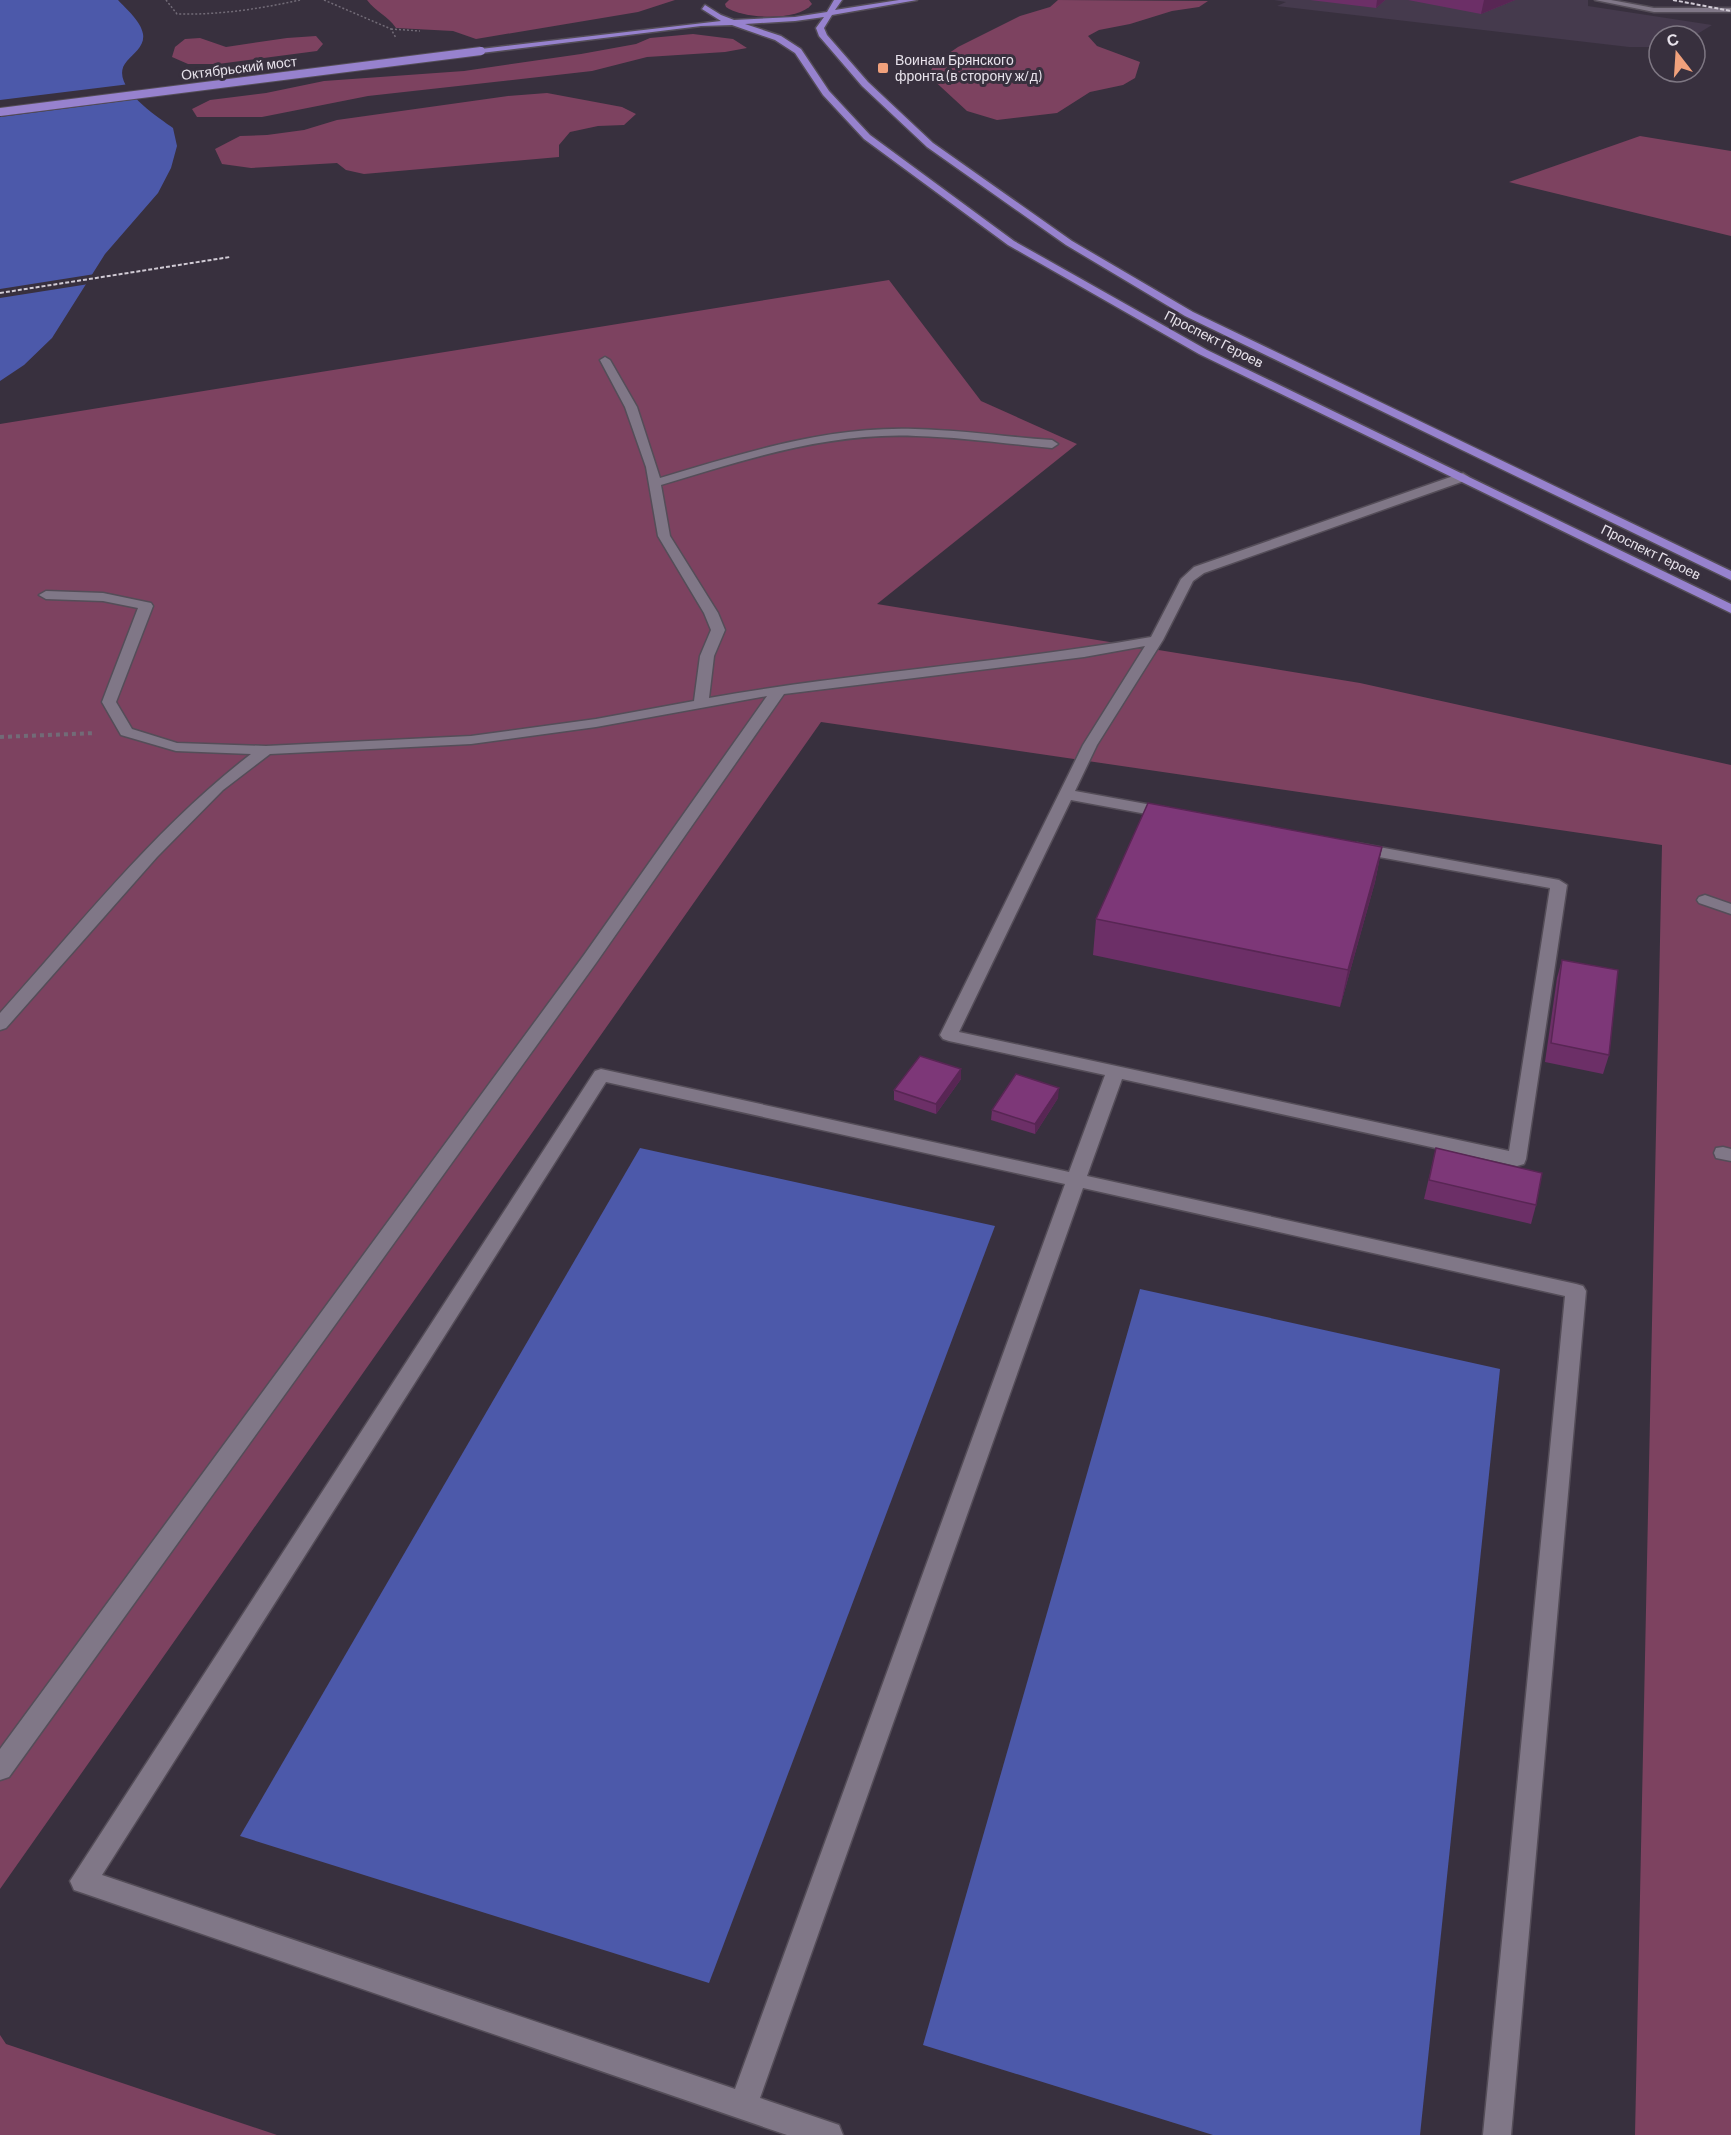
<svg xmlns="http://www.w3.org/2000/svg" width="1731" height="2135" font-family="Barlow,sans-serif">
<rect width="100%" height="100%" fill="#38303e"/>
<polygon fill="#453a4d" points="1274,0 1588,0 1588,6 1712,25 1694,36 1659,36 1659,47 1629,47 1277,6 1286,2"/>
<g fill="#7d4260">
<path d="M367,0H675L638,12L476,39L453,31L396,28C388,16 376,12 367,0Z"/>
<path d="M729,0H809L812,4C798,22 743,19 726,7L725,4Z"/>
<polygon points="1058,0 1208,1 1199,7 1172,11 1130,24 1099,30 1088,36 1097,46 1140,62 1135,78 1123,85 1090,92 1057,113 997,120 967,111 928,75 936,62 958,47 1020,16 1050,7"/>
<polygon points="693,34 733,39 747,48 725,52 647,57 592,71 368,96 262,117 197,117 192,109 210,100 266,93 324,81 464,71 581,54 636,44 650,38"/>
<polygon points="316,36 323,44 317,51 218,64 188,64 172,57 175,47 185,39 200,38 226,47 287,38"/>
<polygon points="547,93 622,107 636,114 624,125 598,126 570,132 559,145 559,157 364,174 346,170 337,163 251,168 222,164 215,149 240,136 267,135 304,130 337,120 508,96"/>
<polygon points="1640,136 1731,151 1731,236 1509,182"/>
<polygon points="889,280 981,401 1077,444 877,604 1360,683 1731,765 1731,2135 1635,2135 1662,845 821,722 0,1889 0,424"/>
<polygon points="0,2035 6,2044 277,2135 0,2135"/>
</g>
<g fill="#4c59aa">
<path d="M0,0H118C126,9 141,21 143,34C145,46 134,53 127,61C106,84 158,117 173,128L177,146L171,168L158,193L105,254L52,338L24,365L0,381Z"/>
<polygon points="640,1148 995,1226 709,1983 240,1836"/>
<polygon points="1140,1289 1500,1369 1420,2135 1213,2135 923,2045"/>
</g>
<g fill="#38303e">
<polygon points="130,84 139,99 0,117 0,100"/>
<polygon points="95,274 89,284 0,298 0,289"/>
</g>
<g fill="none" stroke-linecap="round" stroke-linejoin="round">
<g stroke="#544d58" stroke-width="3">
<g id="minor">
<polygon points="1595,0 1611,0 1654,8 1731,8 1731,12 1654,12"/>
<path d="M605,357L610,360L637,407L660,478C743,453 827,426 915,429C961,430 1007,437 1052,440L1058,444L1052,448C1007,444 961,437 916,436C828,432 744,460 661,485L670,536L718,613L725,630L714,656L709,698C855,672 1004,663 1151,637L1181,579L1194,567L1459,474L1463,473L1469,477L1467,480L1204,573L1193,581L1163,640L1097,745L1075,791L1168,808L1176,813L1168,818L1071,800L959,1032L1509,1151L1550,888L1357,853L1349,848L1357,843L1559,880L1567,885L1526,1159L1524,1164L1517,1166L1122,1079L1087,1176L1576,1284L1583,1286L1586,1291L1511,2135H1483L1565,1296L1083,1188L760,2098L839,2125L843,2135H787L83,1893L74,1890L70,1881L595,1071L601,1069L1069,1172L1105,1075L949,1041L943,1039L940,1035L1083,745L1145,646L1084,657L784,694L596,963L9,1777L0,1780V1749L584,955L767,696L596,727L471,744L270,754L223,790L157,857L6,1028L0,1030V1013C80,924 156,827 251,754L176,751L121,735L102,702L138,608L103,601L46,599L39,595L46,591L103,593L151,603L153,606L116,702L132,729L177,743L266,746L471,736L596,719L694,701L700,656L711,630L704,613L658,536L646,467L625,407L600,360ZM606,1082L1065,1184L735,2089L102,1875Z"/>
<polygon points="1705,895 1731,904 1731,914 1699,903 1697,900 1699,897"/>
<polygon points="1723,1147 1731,1149 1731,1161 1716,1158 1714,1153 1716,1148"/>
</g>
</g>
<g stroke="#544d58" stroke-width="3">
<polygon id="major" points="834,0 842,0 835,10 899,0 917,0 832,15 824,28 827,35 868,82 933,143 1072,241 1193,312 1731,571 1731,580 1185,316 1066,245 927,147 862,86 819,36 816,28 824,17 795,21 745,24 781,36 801,49 829,91 870,135 1014,241 1207,350 1731,604 1731,613 1199,354 1008,245 864,139 823,95 795,53 775,40 732,25 701,26 481,53 477,51 481,49 721,21 702,9 705,5 721,15 734,20 795,17 827,12"/>
</g>
<g stroke="#726b77" stroke-width="1.5" stroke-dasharray="2 2" stroke-linecap="butt">
<path d="M166,0L177,14C219,15 259,9 300,0"/>
<polyline points="324,0 391,29 396,38"/>
<polyline points="391,29 420,31"/>
</g>
<polyline stroke="#726b77" stroke-width="4" stroke-dasharray="4 4" stroke-linecap="butt" points="0,737 95,733"/>
<use href="#minor" fill="#807787" fill-rule="evenodd"/>
<use href="#major" fill="#9782ce" fill-rule="evenodd"/>
<g stroke="#d1cbd5" stroke-width="2" stroke-dasharray="4 2" stroke-linecap="butt">
<polyline points="1673,0 1731,11"/>
<polyline points="0,293 230,257"/>
</g>
<g stroke="#544d58" stroke-width="10" stroke-linecap="butt">
<polyline id="major-bridge" points="0,112 481,51"/>
</g>
<use href="#major-bridge" stroke="#9782ce" stroke-width="8"/>
</g>
<g fill="#6c2f67">
<polygon points="1310,0 1385,0 1376,8"/>
<polygon points="1408,0 1515,0 1481,14"/>
<polygon points="1382,847 1375,882 1340,1007 1093,955 1096,919"/>
<polygon points="1562,960 1609,1055 1603,1074 1545,1062 1557,978"/>
<polygon points="961,1069 961,1079 936,1114 894,1100 894,1090"/>
<polygon points="1058,1098 1035,1134 991,1120 992,1110"/>
<polygon points="1436,1148 1536,1205 1531,1224 1424,1199"/>
</g>
<g fill="#582654">
<polygon points="1377,0 1385,0 1376,8"/>
<polygon points="1484,0 1515,0 1481,14"/>
<polygon points="1382,847 1375,882 1340,1007 1348,970"/>
<polygon points="961,1069 961,1079 936,1114 936,1104"/>
<polygon points="1059,1088 1058,1098 1035,1134 1035,1124"/>
</g>
<g fill="#7d3778" stroke="#582654" stroke-width="1.5">
<polygon points="1148,803 1382,847 1348,970 1096,919"/>
<polygon points="1562,960 1618,970 1609,1055 1551,1043"/>
<polygon points="920,1056 961,1069 936,1104 894,1090"/>
<polygon points="1016,1074 1059,1088 1035,1124 992,1110"/>
<polygon points="1436,1148 1542,1173 1536,1205 1429,1180"/>
</g>
<rect fill="#f1a17c" stroke="#38303e" stroke-width="2" x="877" y="62" width="12" height="12" rx="3"/>
<g text-anchor="middle" stroke-width="6" stroke-linejoin="round" paint-order="stroke">
<g font-size="14" fill="#e7e2eb" stroke="#38303e" text-anchor="start">
<text x="895" y="65">Воинам Брянского<tspan x="895" dy="16">фронта (в сторону ж/д)</tspan></text>
</g>
<g font-size="14" fill="#e7e2eb" stroke="#38303e">
<text transform="translate(239 68) rotate(-7)" y="5">Октябрьский мост</text>
<text transform="translate(1214 339) rotate(27)" y="5">Проспект Героев</text>
<text transform="translate(1651 552) rotate(26)" y="5">Проспект Героев</text>
</g>
</g>
<g transform="translate(1677 54) rotate(343)"><circle r="28" fill="#38303e" stroke="#7e7783" stroke-width="1.5"/>
<path d="M0-4.5L10 22L0 15L-10 22Z" fill="#f1a17c"/>
<text y="-9" font-size="16" font-weight="bold" text-anchor="middle" fill="#e7e2eb">С</text>
</g>
</svg>
